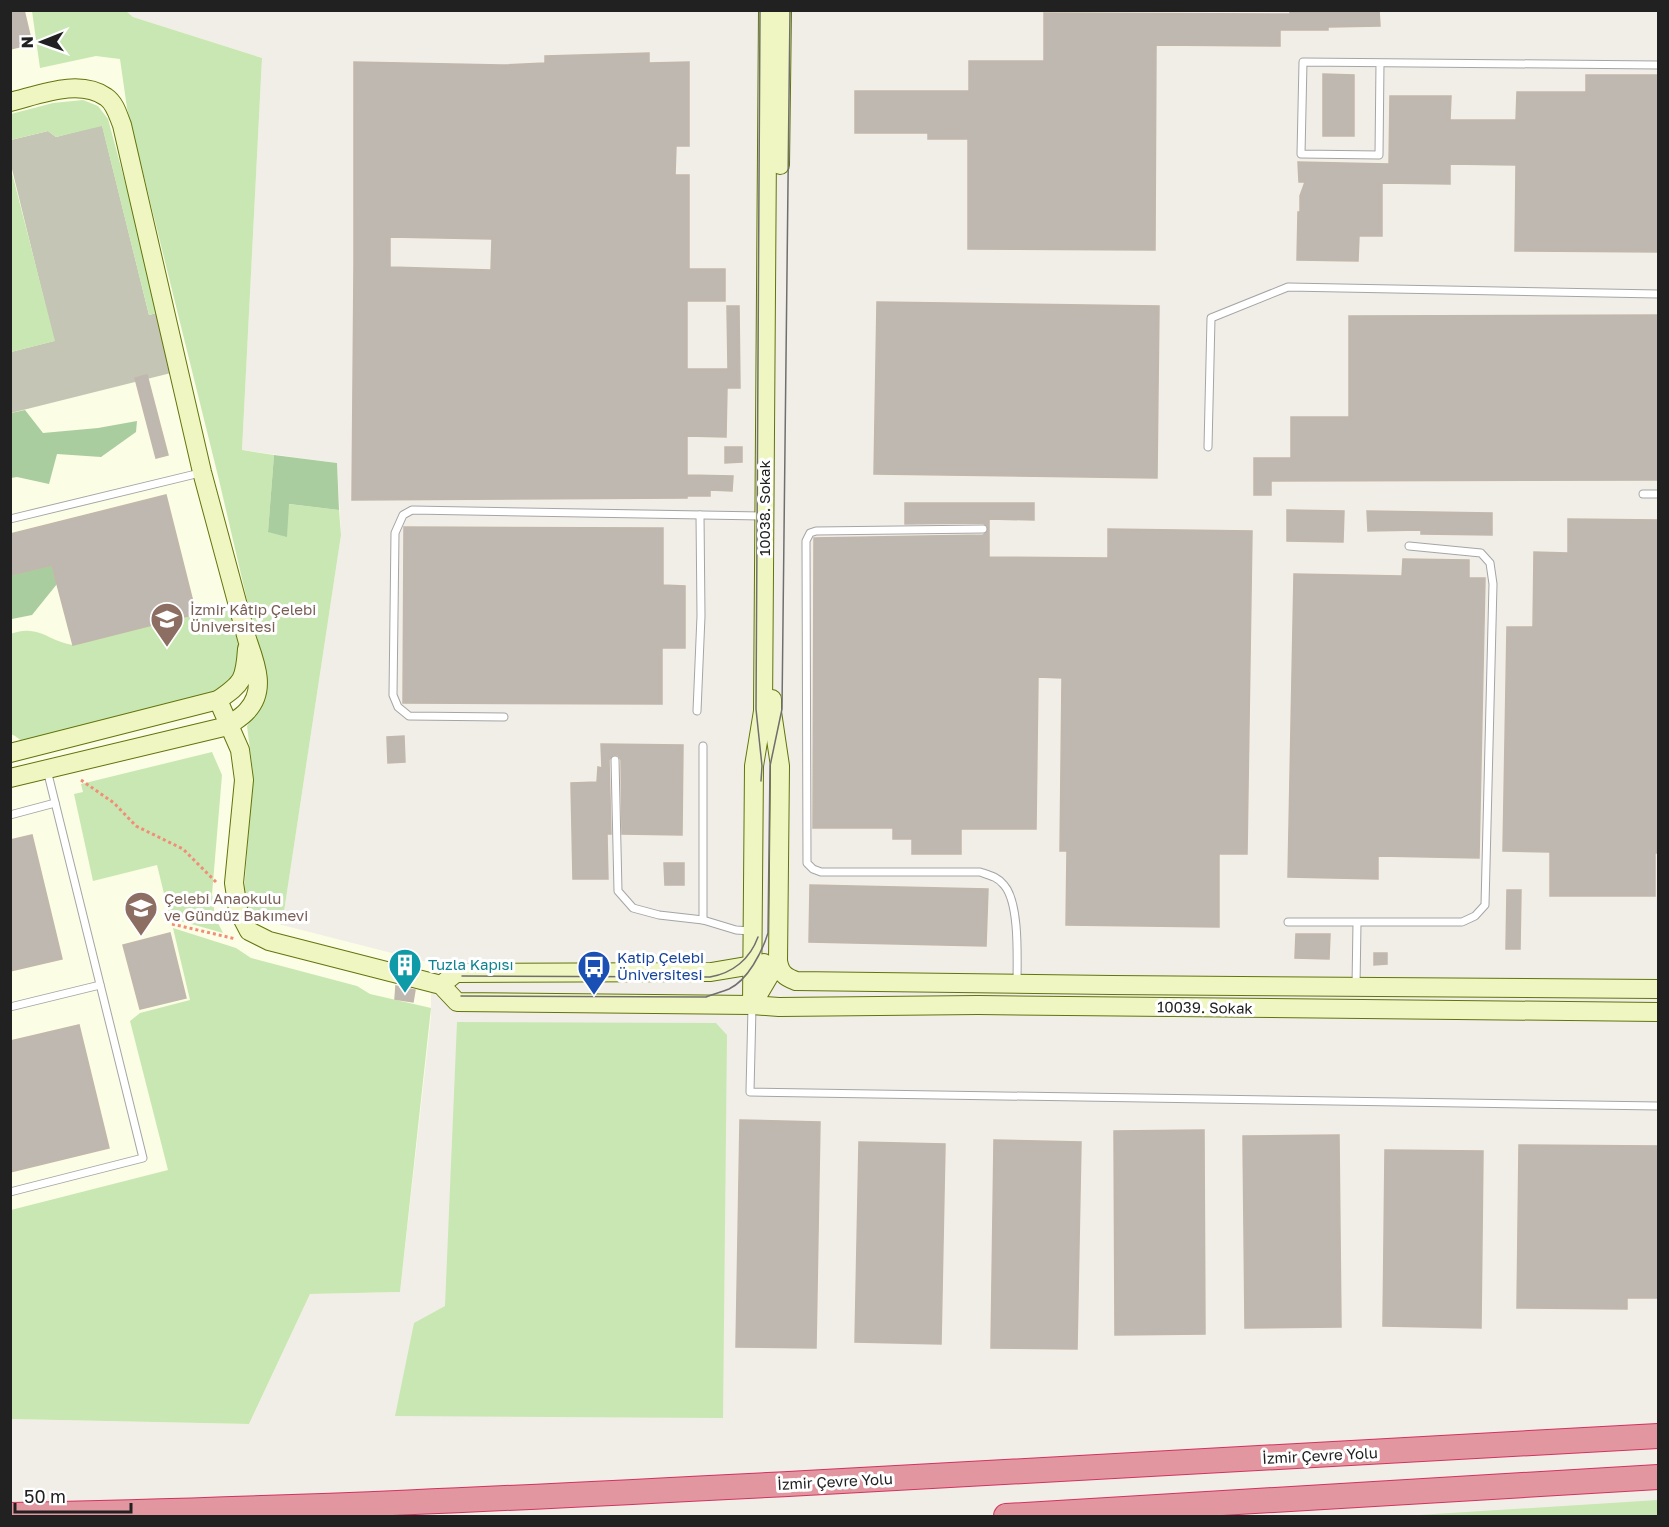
<svg xmlns="http://www.w3.org/2000/svg" width="1669" height="1527" font-family="'Golos Text',sans-serif">
<rect width="100%" height="100%" fill="#f1eee8"/>
<polygon fill="#fcfde5" points="11,11 126,11 133,17 262,58 242,450 337,463 341,535 282,925 431,963 431,1017 400,1292 310,1294 249,1424 11,1419"/>
<polygon fill="#c4c5b4" points="102,125 149,315 160,312 175,372 11,413 11,352 54,341 11,165 11,140 48,131 56,137"/>
<g fill="#c9e7b2">
<polygon points="32,11 126,11 133,17 262,58 242,450 274,455 268,532 288,504 339,510 341,535 282,925 262,912 249,910 244,892 253,773 247,726 263,699 265,677 219,480 127,108 120,59 96,56 40,68"/>
<polygon points="83,100 98,106 108,119 160,312 149,315 102,126 56,137 48,131 11,140 11,114 53,103"/>
<polygon points="10,165 55,341 11,352 10,352"/>
<path d="M229,605L241,649L242,660L226,689L23,742L15,736L11,734L10,634C17,632 23,630 30,631C45,632 56,643 73,645Z"/>
<polygon points="212,752 222,775 212,894 215,917 223,933 170,918 157,865 93,881 74,794 83,792 81,784"/>
<polygon points="173,928 236,948 251,958 357,986 370,994 431,1008 400,1292 310,1294 249,1424 11,1419 11,1210 168,1170 130,1021 140,1013 190,1000"/>
<polygon points="457,1022 716,1023 727,1035 723,1418 395,1416 414,1323 445,1306"/>
<polygon points="1658,1500 1658,1516 1402,1516"/>
</g>
<g fill="#aacda0">
<polygon points="25,410 43,433 98,428 137,421 136,432 101,457 57,454 49,484 17,477 11,478 11,413"/>
<polygon points="274,455 337,463 339,510 289,504 287,537 268,532"/>
<polygon points="52,565 57,584 32,615 12,619 10,610 10,575"/>
</g>
<g fill="#beb8b1" stroke="#c2b7ab" stroke-width="1.5" fill-rule="evenodd">
<polygon points="10,10 24,10 32,44 10,49"/>
<polygon points="1290,10 1379,10 1380,26 1328,27 1328,30 1280,30 1280,46 1156,45 1155,250 968,249 968,139 928,139 928,133 855,133 855,91 969,91 969,61 1044,61 1044,13 1290,14"/>
<path d="M649,53V63L689,62V146H676L675,175H689V269H725V301H687V369H728L727,306H739L740,388H727L726,437L687,436V475L733,476L732,491L710,490V496H687V498L352,500L354,266V62L502,65L545,63V56ZM390,237L492,239L491,270L390,267Z"/>
<polygon points="1323,74 1354,75 1354,136 1323,136"/>
<polygon points="1586,75 1659,75 1659,252 1515,251 1516,165 1450,164 1450,184 1382,183 1382,236 1359,236 1358,261 1297,260 1298,212 1300,212 1300,196 1305,182 1299,182 1298,162 1389,164 1390,96 1451,96 1450,120 1516,120 1517,92 1586,92"/>
<polygon points="877,302 1159,306 1157,478 874,474"/>
<polygon points="1659,315 1659,480 1271,481 1271,495 1254,495 1254,458 1291,458 1291,417 1349,417 1349,316"/>
<polygon points="147,375 168,455 156,458 135,378"/>
<polygon points="725,447 742,447 742,462 725,463"/>
<polygon points="166,495 196,614 73,645 52,565 10,575 10,534"/>
<polygon points="905,503 1034,503 1034,520 989,519 989,557 1108,558 1108,529 1252,531 1247,854 1219,854 1219,927 1066,925 1067,851 1060,851 1062,678 1038,677 1036,829 961,829 961,854 912,854 912,839 893,839 893,828 813,828 814,538 983,535 988,531 987,526 983,523 905,524"/>
<polygon points="1287,510 1344,511 1343,542 1287,541"/>
<polygon points="1367,511 1492,513 1492,535 1421,534 1421,530 1368,531"/>
<polygon points="1568,519 1659,520 1659,853 1655,853 1655,896 1550,896 1550,852 1503,851 1507,627 1533,627 1534,552 1568,553"/>
<polygon points="404,527 663,528 663,585 685,586 685,648 662,648 662,704 403,703"/>
<polygon points="1403,559 1469,560 1469,578 1485,578 1479,858 1378,856 1378,879 1288,877 1294,574 1402,576"/>
<polygon points="404,736 405,762 388,763 387,737"/>
<polygon points="601,744 683,745 682,835 622,834 621,760 618,755 613,755 609,760 611,834 607,834 608,879 573,879 571,783 597,782 598,767 602,768"/>
<polygon points="32,835 62,959 10,971 10,840"/>
<polygon points="664,863 684,863 684,885 665,885"/>
<polygon points="810,885 988,889 986,946 809,942"/>
<polygon points="1507,890 1521,890 1520,949 1506,949"/>
<polygon points="170,933 186,998 140,1009 123,945"/>
<polygon points="1296,934 1330,934 1329,959 1295,958"/>
<polygon points="1374,953 1387,953 1387,964 1374,965"/>
<polygon points="396,986 415,990 413,1002 395,999"/>
<polygon points="79,1025 109,1148 10,1172 10,1041"/>
<polygon points="740,1120 820,1122 816,1348 736,1347"/>
<polygon points="1204,1130 1205,1334 1115,1335 1114,1131"/>
<polygon points="1339,1135 1341,1327 1245,1328 1243,1136"/>
<polygon points="994,1140 1081,1142 1077,1349 991,1348"/>
<polygon points="859,1142 945,1144 941,1344 855,1342"/>
<polygon points="1519,1145 1659,1146 1659,1298 1627,1298 1627,1309 1517,1308"/>
<polygon points="1385,1150 1483,1151 1481,1328 1383,1326"/>
</g>
<g fill="none" stroke-linecap="round" stroke-linejoin="round">
<g stroke="#a5a5a5" stroke-width="9">
<g id="lane">
<polyline points="1380,63 1379,155 1301,154 1303,62 1658,65"/>
<polyline points="1208,447 1211,318 1288,287 1658,294"/>
<polyline points="1643,494 1658,494"/>
<polyline points="10,519 200,473"/>
<path d="M983,529L816,531L810,533L806,541L807,863L813,869L821,872H980C989,875 998,877 1004,885C1020,903 1017,960 1017,984"/>
<polyline points="697,711 701,616 700,515"/>
<polyline points="504,717 409,716 398,707 393,695 395,533 403,515 412,510 762,516"/>
<polyline points="615,760 618,891 633,908 659,915 703,920 736,930 750,931"/>
<polyline points="10,815 55,803"/>
<polyline points="703,920 703,746"/>
<polyline points="1288,922 1462,922 1475,916 1485,905 1493,584 1490,563 1481,553 1409,546"/>
<polyline points="1356,986 1357,923"/>
<polyline points="10,1007 100,985"/>
<polyline points="752,1007 750,1092 1658,1106"/>
<polyline points="10,1192 143,1158 47,770"/>
</g>
</g>
<g stroke="#62740c" stroke-width="20">
<g id="secondary">
<polyline points="768,10 763,711 754,766 752,1005 779,1007 978,1005 1658,1012"/>
<path d="M10,102C39,95 79,78 106,97C115,103 118,115 122,125L202,472L247,639C255,662 267,690 247,711C242,717 234,721 228,726L10,778"/>
<polyline points="780,165 782,10"/>
<path d="M772,699V712L780,766L778,961C780,973 785,977 796,981L1112,985L1658,989"/>
<polyline points="218,700 240,750 244,780 234,883 238,910 249,931 269,941 441,985 457,1002 752,1005 778,961"/>
<path d="M10,753L218,700C243,683 245,679 247,649"/>
<polyline points="441,985 456,973 711,972 764,963"/>
</g>
</g>
<g stroke="#d1335f" stroke-width="26">
<g id="highway">
<path d="M10,1515C276,1510 541,1497 806,1483C1090,1469 1374,1453 1658,1436"/>
<polyline points="1006,1516 1658,1477"/>
</g>
</g>
<g stroke="#f18d78" stroke-width="3" stroke-dasharray="3 3" stroke-linecap="butt">
<polyline points="81,780 114,803 136,826 183,849 217,883"/>
<polyline points="172,924 236,939"/>
</g>
<use href="#lane" stroke="#fff" stroke-width="7"/>
<use href="#secondary" stroke="#f0f6c1" stroke-width="18"/>
<use href="#highway" stroke="#e2969f" stroke-width="24"/>
<g stroke="#6f6f6f" stroke-width="1.5">
<polyline points="760,10 756,709 762,766 761,781"/>
<path d="M462,976L710,977C733,973 750,959 758,937"/>
<path d="M461,996L706,997C713,994 722,992 729,989C748,980 762,952 768,933L770,766L782,709L790,10"/>
</g>
</g>
<defs>
<g id="university-pin" transform="scale(1.725)"><path d="M0 17L-7.5 6A9.5 9.5 0 1 1 7.5 6Z" fill="#8d6e63" stroke="#fff"/><path d="M0-5L7-2L0 1L-7-2ZM-4 1L0 2.5L4 1V4Q0 6-4 4Z" fill="#fff"/></g>
<g id="school-pin" transform="scale(1.725)"><path d="M0 17L-7.5 6A9.5 9.5 0 1 1 7.5 6Z" fill="#8d6e63" stroke="#fff"/><path d="M0-5L7-2L0 1L-7-2ZM-4 1L0 2.5L4 1V4Q0 6-4 4Z" fill="#fff"/></g>
<g id="building-pin" transform="scale(1.725)"><path d="M0 17L-7.5 6A9.5 9.5 0 1 1 7.5 6Z" fill="#0f9aa8" stroke="#fff"/><path d="M-4-6H4V6H1V3H-1V6H-4ZM-2.5-4.3h1.7v1.8h-1.7ZM.8-4.3h1.7v1.8H.8ZM-2.5-1h1.7V.8h-1.7ZM.8-1h1.7V.8H.8Z" fill="#fff"/></g>
<g id="bus-pin" transform="scale(1.725)"><path d="M0 17L-7.5 6A9.5 9.5 0 1 1 7.5 6Z" fill="#1a4fb4" stroke="#fff"/><path d="M-5-6H5V4H4V6H2V4H-2V6H-4V4H-5ZM-3.5-4V0h7V-4ZM-3.5 1.2v1.5H-2V1.2ZM2 1.2v1.5H3.5V1.2Z" fill="#fff"/></g>
</defs>
<g fill-rule="evenodd">
<use href="#university-pin" x="167" y="619"/>
<use href="#school-pin" x="141" y="908"/>
<use href="#building-pin" x="405" y="965"/>
<use href="#bus-pin" x="594" y="967"/>
</g>
<g text-anchor="middle" stroke-width="6" stroke-linejoin="round" paint-order="stroke">
<g font-size="15" fill="#212121" stroke="#fff">
<text transform="translate(765 508) rotate(-90)" y="5">10038. Sokak</text>
<text transform="translate(1205 1008) rotate(1)" y="5">10039. Sokak</text>
<text transform="translate(1320 1456) rotate(-3)" y="5">İzmir Çevre Yolu</text>
<text transform="translate(835 1482) rotate(-3)" y="5">İzmir Çevre Yolu</text>
</g>
<g font-size="15" fill="#785e54" stroke="#fff" text-anchor="start">
<text x="190" y="615">İzmir Kâtip Çelebi<tspan x="190" dy="17">Üniversitesi</tspan></text>
<text x="164" y="904">Çelebi Anaokulu<tspan x="164" dy="17">ve Gündüz Bakımevi</tspan></text>
</g>
<g font-size="15" fill="#164399" stroke="#fff" text-anchor="start">
<text x="617" y="963">Katip Çelebi<tspan x="617" dy="17">Üniversitesi</tspan></text>
</g>
<g font-size="15" fill="#0d838f" stroke="#fff" text-anchor="start">
<text x="428" y="970">Tuzla Kapısı</text>
</g>
</g>
<rect width="1669" height="1527" fill="none" stroke="#212121" stroke-width="24"/>
<g transform="translate(42 42) rotate(269)" stroke="#ffffff" stroke-width="4.5" paint-order="stroke">
<path d="M0-4.5L10 22L0 15L-10 22Z" fill="#212121"/>
<text y="-9" font-size="16" font-weight="bold" text-anchor="middle" fill="#212121">N</text>
</g>
<path d="M15 1503v9h116v-9" fill="none" stroke="#212121" stroke-width="3"/>
<text x="24" y="1503" font-size="18" fill="#212121" stroke="#ffffff" stroke-width="4.5" paint-order="stroke">50 m</text>
</svg>
